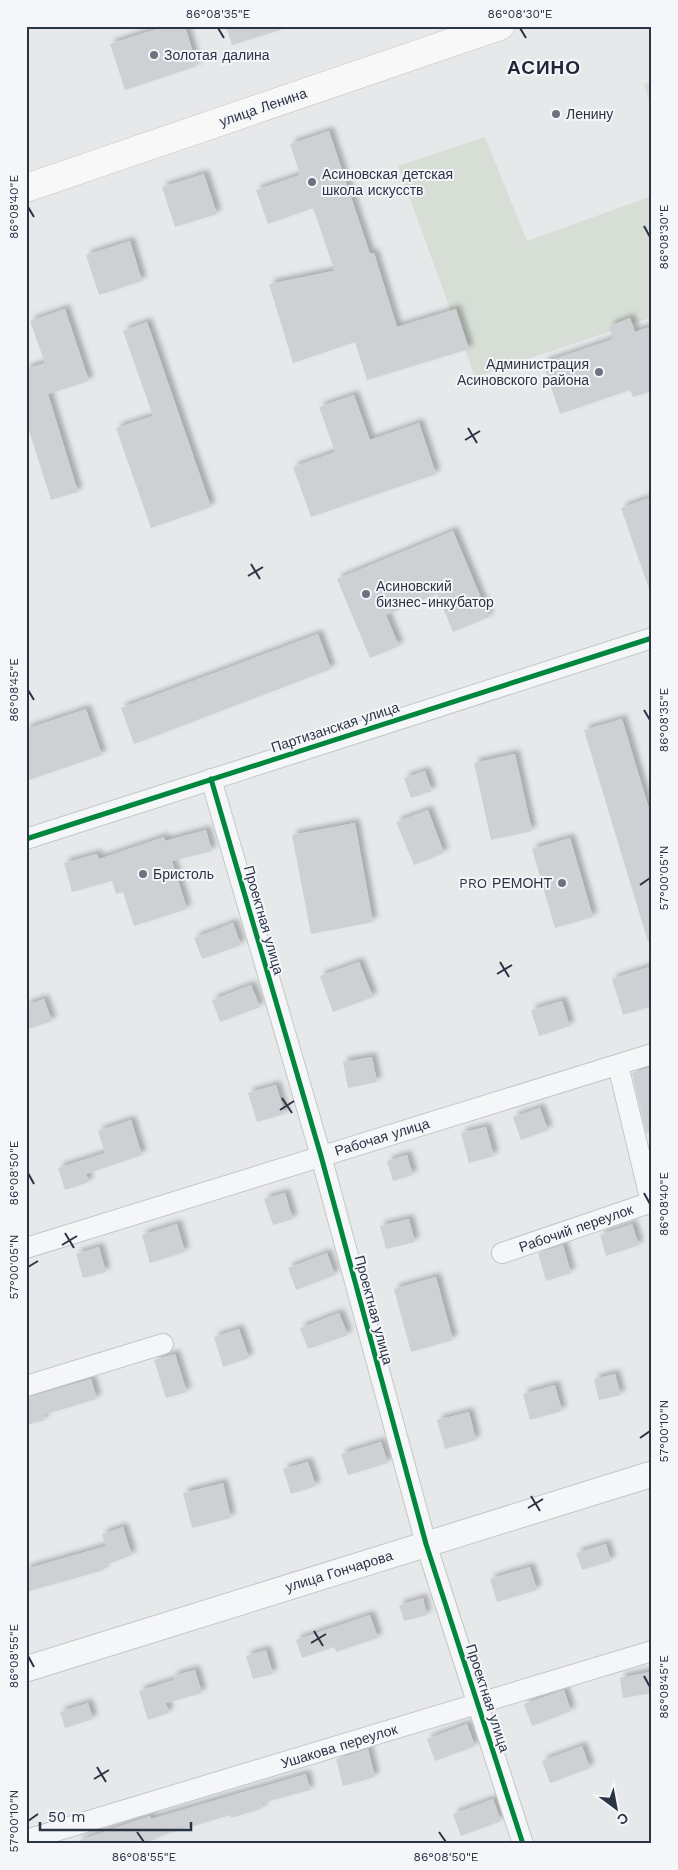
<svg xmlns="http://www.w3.org/2000/svg" width="678" height="1870" font-family="'Work Sans',sans-serif">
<defs>
<filter id="shadow"><feDropShadow dx="4.5" dy="-4.5" stdDeviation="2.5" flood-color="#0004"/></filter>
</defs>
<rect width="100%" height="100%" fill="#e6e8ea"/>
<g fill="#d6ded6">
<polygon points="652,82 652,110 644,84"/>
<polygon points="485,137 527,241 652,196 652,317 475,377 398,166"/>
</g>
<g fill="#ced0d3" filter="url(#shadow)">
<polygon points="166,26 185,26 197,66 125,90 110,44"/>
<polygon points="226,26 280,26 280,30 232,45"/>
<polygon points="329,131 370,254 374,253 397,327 456,309 469,349 367,380 355,342 293,363 269,284 333,271 333,266 313,208 268,224 256,190 300,175 290,144"/>
<polygon points="204,174 217,214 175,227 162,187"/>
<polygon points="130,241 142,281 99,295 86,255"/>
<polygon points="65,309 89,381 48,394 78,492 51,500 26,421 26,369 45,363 30,321"/>
<polygon points="630,318 635,332 652,326 652,391 633,397 630,390 560,414 543,363 613,339 609,326"/>
<polygon points="147,322 211,507 151,528 116,428 153,416 123,331"/>
<polygon points="354,395 370,440 419,423 436,474 311,517 293,467 335,452 319,407"/>
<polygon points="652,497 652,589 649,589 621,508"/>
<polygon points="453,531 489,617 453,632 437,594 386,615 399,646 370,658 337,579"/>
<polygon points="318,634 331,669 134,744 121,708"/>
<polygon points="86,709 102,755 26,781 26,729"/>
<polygon points="622,719 652,819 652,942 648,942 584,730"/>
<polygon points="515,754 532,831 491,840 474,763"/>
<polygon points="425,771 432,791 411,798 404,778"/>
<polygon points="428,810 444,853 414,865 396,822"/>
<polygon points="355,823 373,922 311,934 292,835"/>
<polygon points="206,830 212,851 172,861 187,909 134,926 123,892 116,894 112,881 72,892 64,863 97,854 99,859 164,837 165,841"/>
<polygon points="570,838 593,917 555,928 532,849"/>
<polygon points="233,923 241,945 202,959 194,938"/>
<polygon points="359,962 373,997 333,1012 320,976"/>
<polygon points="652,966 652,1006 623,1015 612,979"/>
<polygon points="251,985 260,1007 220,1022 212,1000"/>
<polygon points="44,999 52,1021 26,1030 26,1005"/>
<polygon points="562,1001 570,1026 539,1036 531,1010"/>
<polygon points="372,1057 377,1082 348,1088 343,1062"/>
<polygon points="652,1067 652,1132 646,1133 632,1073"/>
<polygon points="276,1085 285,1114 257,1122 248,1093"/>
<polygon points="540,1108 548,1130 521,1140 513,1117"/>
<polygon points="131,1120 142,1155 86,1174 89,1182 65,1190 58,1168 105,1153 98,1131"/>
<polygon points="486,1127 494,1156 469,1163 461,1133"/>
<polygon points="407,1155 413,1175 393,1181 387,1161"/>
<polygon points="285,1193 293,1219 273,1225 264,1199"/>
<polygon points="409,1219 415,1242 386,1249 380,1226"/>
<polygon points="177,1224 185,1252 150,1263 142,1235"/>
<polygon points="632,1224 639,1245 606,1256 600,1235"/>
<polygon points="563,1245 571,1273 546,1281 538,1253"/>
<polygon points="99,1247 106,1272 83,1278 76,1254"/>
<polygon points="327,1253 335,1275 296,1290 288,1268"/>
<polygon points="436,1277 453,1340 411,1352 394,1289"/>
<polygon points="339,1313 348,1335 308,1349 300,1328"/>
<polygon points="239,1329 249,1358 223,1367 214,1337"/>
<polygon points="175,1354 187,1392 166,1398 154,1360"/>
<polygon points="615,1374 621,1395 599,1400 594,1379"/>
<polygon points="91,1379 97,1399 43,1415 45,1420 26,1425 26,1398"/>
<polygon points="555,1385 562,1411 530,1420 523,1394"/>
<polygon points="469,1412 476,1440 445,1449 437,1420"/>
<polygon points="381,1442 388,1463 348,1475 341,1454"/>
<polygon points="308,1462 316,1486 291,1494 283,1469"/>
<polygon points="223,1483 231,1518 192,1528 183,1493"/>
<polygon points="123,1527 132,1555 103,1566 104,1570 26,1592 26,1569 106,1546 102,1534"/>
<polygon points="606,1544 611,1561 582,1570 576,1553"/>
<polygon points="530,1567 537,1590 497,1602 490,1579"/>
<polygon points="423,1598 427,1615 404,1621 399,1605"/>
<polygon points="370,1615 378,1638 336,1652 334,1647 302,1658 296,1640"/>
<polygon points="266,1650 273,1674 253,1679 246,1656"/>
<polygon points="195,1670 202,1693 166,1703 169,1713 148,1720 139,1691 174,1680 173,1676"/>
<polygon points="649,1672 652,1693 623,1698 620,1678"/>
<polygon points="564,1690 571,1711 532,1726 524,1704"/>
<polygon points="88,1703 93,1719 65,1728 60,1712"/>
<polygon points="467,1724 475,1746 435,1761 427,1739"/>
<polygon points="582,1746 590,1768 550,1783 542,1761"/>
<polygon points="368,1749 375,1777 343,1786 336,1759"/>
<polygon points="306,1774 310,1790 262,1803 263,1808 231,1818 230,1815 157,1837 158,1838 143,1844 78,1844 78,1841 150,1816 151,1819"/>
<polygon points="493,1799 501,1821 461,1836 453,1814"/>
</g>
<g fill="none" stroke-linecap="round" stroke-linejoin="round">
<g stroke="#c4c6c8" stroke-width="22">
<g id="minor">
<polyline points="211,779 321,1156 426,1544 523,1844"/>
<polyline points="26,839 652,638"/>
<polyline points="618,1065 651,1202"/>
<polyline points="26,1248 652,1054"/>
<polyline points="502,1253 652,1202"/>
<polyline points="26,1386 163,1344"/>
<polyline points="26,1840 652,1651"/>
</g>
</g>
<g stroke="#c4c6c8" stroke-width="27">
<polyline id="tertiary" points="26,1669 652,1474"/>
</g>
<g stroke="#c4c6c8" stroke-width="29">
<polyline id="secondary" points="26,188 500,26"/>
</g>
<use href="#minor" stroke="#f5f6f7" stroke-width="20"/>
<use href="#tertiary" stroke="#f5f6f7" stroke-width="25"/>
<use href="#secondary" stroke="#f8f8f8" stroke-width="28"/>
<g stroke="#f4f6f9" stroke-width="8">
<g id="cycleway">
<polyline points="211,779 321,1156 426,1544 523,1844"/>
<polyline points="26,839 652,638"/>
</g>
</g>
<use href="#cycleway" stroke="#00873e" stroke-width="5"/>
</g>
<path fill="none" stroke="#2b3445" stroke-width="2" d="M218,28L224,38M520,28L526,38M28,207L34,217M644,226L650,237M468,428L477,443M465,440L480,431M251,564L260,579M248,576L263,567M28,690L34,700M644,710L650,720M640,885L650,878M500,962L509,977M497,974L512,965M282,1098L292,1113M280,1110L294,1101M28,1173L34,1184M644,1193L650,1204M65,1233L74,1248M62,1245L77,1236M28,1267L38,1261M640,1438L650,1431M531,1496L540,1511M528,1508L543,1499M314,1631L323,1646M311,1643L326,1634M28,1656L34,1667M644,1676L650,1687M97,1767L106,1782M94,1779L109,1770M28,1821L38,1814M137,1832L144,1842M439,1832L446,1842"/>
<g fill="#6c737f" stroke="#f4f6f9" stroke-width="2">
<circle cx="154" cy="55" r="5"/>
<circle cx="556" cy="114" r="5"/>
<circle cx="312" cy="182" r="5"/>
<circle cx="599" cy="372" r="5"/>
<circle cx="366" cy="594" r="5"/>
<circle cx="143" cy="874" r="5"/>
<circle cx="562" cy="883" r="5"/>
</g>
<g text-anchor="middle" stroke-width="4" stroke-linejoin="round" paint-order="stroke">
<g font-size="14" fill="#2b3445" stroke="#f4f6f9" text-anchor="start">
<text x="164" y="60">Золотая далина</text>
<text x="566" y="119">Ленину</text>
<text x="322" y="179">Асиновская детская<tspan x="322" dy="16">школа искусств</tspan></text>
<text x="589" y="369" text-anchor="end">Администрация<tspan x="589" dy="16">Асиновского района</tspan></text>
<text x="376" y="591">Асиновский<tspan x="376" dy="16">бизнес-инкубатор</tspan></text>
<text x="153" y="879">Бристоль</text>
<text x="552" y="888" text-anchor="end">PRO РЕМОНТ</text>
</g>
<g font-size="14" fill="#2b3445" stroke="#f4f6f9">
<text transform="translate(263 107) rotate(-19)" y="5">улица Ленина</text>
<text transform="translate(335 727) rotate(-18)" y="5">Партизанская улица</text>
<text transform="translate(264 920) rotate(74)" y="5">Проектная улица</text>
<text transform="translate(382 1137) rotate(-17)" y="5">Рабочая улица</text>
<text transform="translate(576 1228) rotate(-19)" y="5">Рабочий переулок</text>
<text transform="translate(374 1310) rotate(75)" y="5">Проектная улица</text>
<text transform="translate(339 1571) rotate(-17)" y="5">улица Гончарова</text>
<text transform="translate(488 1698) rotate(72)" y="5">Проектная улица</text>
<text transform="translate(339 1746) rotate(-17)" y="5">Ушакова переулок</text>
</g>
<g font-size="19" font-weight="bold" letter-spacing="1" fill="#1d2536" stroke="#f4f6f9">
<text x="544" y="74">АСИНО</text>
</g>
</g>
<rect width="678" height="1870" fill="none" stroke="#f4f6f9" stroke-width="55"/>
<g transform="translate(616 1808) rotate(148)" stroke="#f4f6f9" stroke-width="4" paint-order="stroke">
<path d="M0-4L9 19L0 12L-9 19Z" fill="#2b3445"/>
<text y="-8" font-size="14" font-weight="bold" text-anchor="middle" fill="#2b3445">С</text>
</g>
<path d="M40 1822v8h151v-8" fill="none" stroke="#2b3445" stroke-width="2.5"/>
<text x="48" y="1822" font-size="15" fill="#2b3445" stroke="#f4f6f9" stroke-width="4" paint-order="stroke">50 m</text>
<rect x="28" y="28" width="622" height="1814" fill="none" stroke="#2b3445" stroke-width="2"/>
<g font-size="12" text-anchor="middle" fill="#2b3445">
<text x="218" y="18">86°08'35"E</text>
<text x="520" y="18">86°08'30"E</text>
<text transform="translate(14 207) rotate(-90)" y="4">86°08'40"E</text>
<text transform="translate(664 237) rotate(-90)" y="4">86°08'30"E</text>
<text transform="translate(14 690) rotate(-90)" y="4">86°08'45"E</text>
<text transform="translate(664 720) rotate(-90)" y="4">86°08'35"E</text>
<text transform="translate(664 878) rotate(-90)" y="4">57°00'05"N</text>
<text transform="translate(14 1173) rotate(-90)" y="4">86°08'50"E</text>
<text transform="translate(664 1204) rotate(-90)" y="4">86°08'40"E</text>
<text transform="translate(14 1267) rotate(-90)" y="4">57°00'05"N</text>
<text transform="translate(664 1431) rotate(-90)" y="4">57°00'10"N</text>
<text transform="translate(14 1656) rotate(-90)" y="4">86°08'55"E</text>
<text transform="translate(664 1687) rotate(-90)" y="4">86°08'45"E</text>
<text transform="translate(14 1821) rotate(-90)" y="4">57°00'10"N</text>
<text x="144" y="1861">86°08'55"E</text>
<text x="446" y="1861">86°08'50"E</text>
</g>
</svg>
